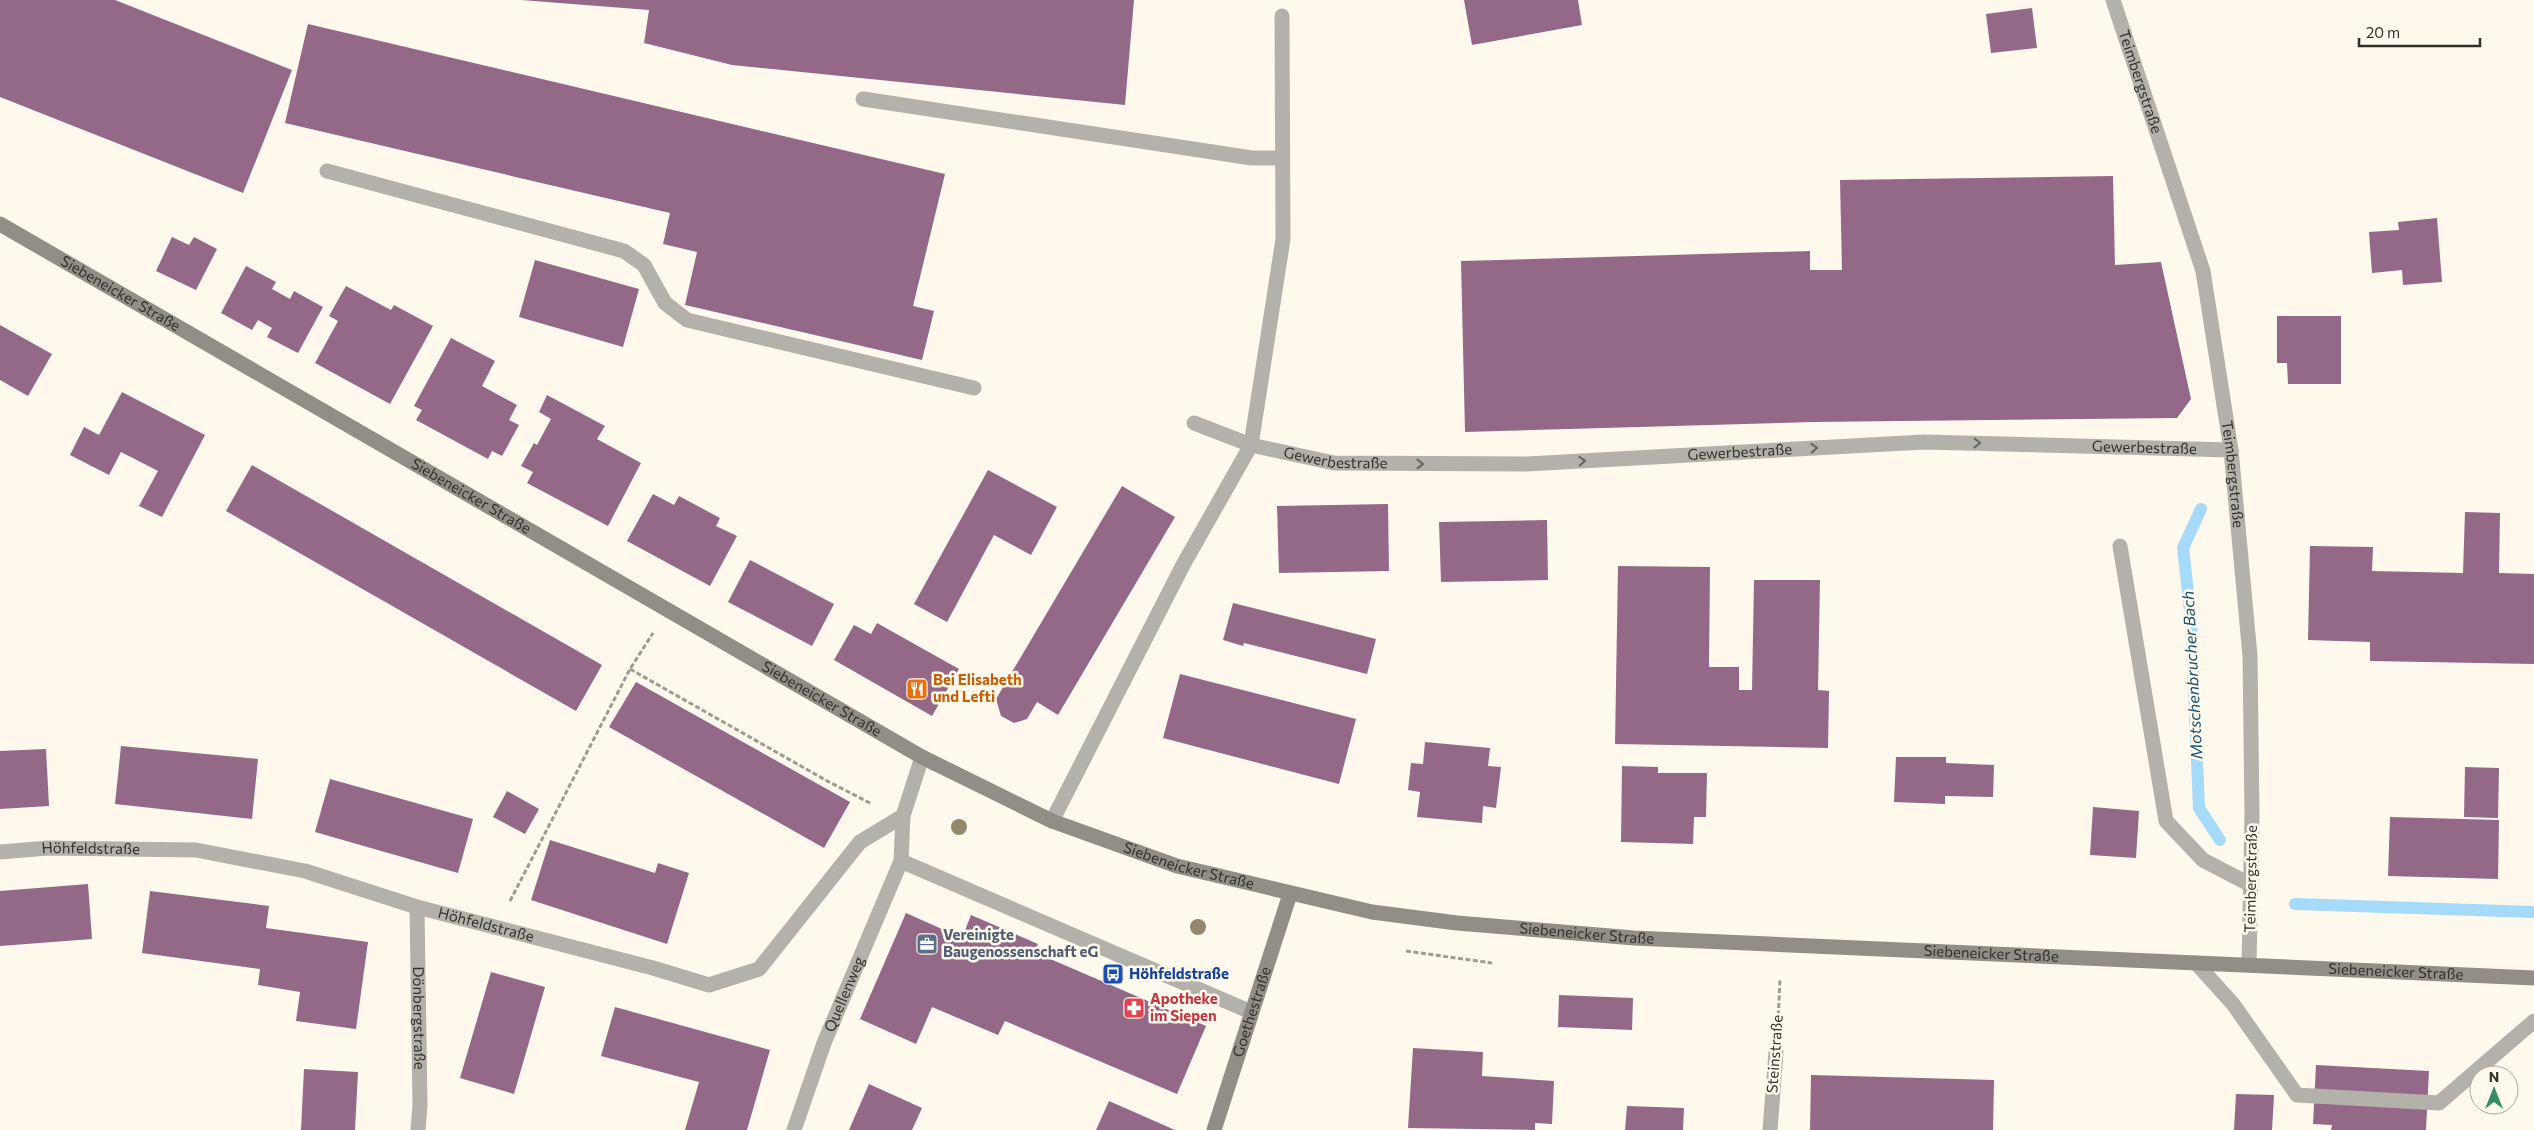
<svg xmlns="http://www.w3.org/2000/svg" width="2534" height="1130" font-family="Commissioner,sans-serif">
<rect width="100%" height="100%" fill="#fff9ed"/>
<g fill="none" stroke-linecap="round" stroke-linejoin="round">
<g stroke="#a6dafa" stroke-width="12">
<polyline points="2201,509 2183,548 2191,619 2199,808 2220,840"/>
<polyline points="2295,904 2534,912"/>
</g>
</g>
<g fill="#946987">
<polygon points="0,0 115,0 292,70 243,193 0,97"/>
<polygon points="521,0 1134,0 1125,105 732,65 644,43 649,10"/>
<polygon points="1464,0 1578,0 1582,25 1472,45"/>
<polygon points="2032,8 2037,48 1991,53 1986,14"/>
<polygon points="308,24 945,174 913,306 934,311 922,360 685,305 697,252 663,244 670,213 285,123"/>
<polygon points="2113,176 2115,265 2161,262 2191,399 2177,418 1814,422 1465,432 1461,261 1810,251 1810,270 1842,270 1840,180"/>
<polygon points="2437,218 2442,282 2403,285 2402,270 2372,273 2369,232 2399,230 2398,222"/>
<polygon points="172,237 189,245 194,237 217,249 196,290 156,271"/>
<polygon points="535,260 639,289 623,347 519,317"/>
<polygon points="246,266 276,282 272,289 290,299 294,291 323,307 298,353 267,337 272,328 258,320 252,330 221,313"/>
<polygon points="346,286 391,310 394,305 433,326 390,404 315,363 338,321 329,316"/>
<polygon points="2277,316 2341,316 2341,384 2288,384 2287,363 2277,363"/>
<polygon points="0,325 52,354 28,396 0,380"/>
<polygon points="451,338 495,361 482,386 517,405 509,420 519,425 502,456 492,451 488,459 416,420 422,410 414,406"/>
<polygon points="122,392 205,435 162,517 139,506 158,471 121,452 109,475 70,455 84,427 99,435"/>
<polygon points="547,395 605,426 597,439 641,463 608,526 527,483 533,472 521,466 534,443 537,445 551,419 539,412"/>
<polygon points="252,465 602,665 576,711 226,511"/>
<polygon points="988,470 1057,507 1031,555 994,535 947,622 914,604"/>
<polygon points="1122,486 1175,517 1058,715 1037,702 1027,719 1014,723 1001,716 996,699"/>
<polygon points="653,494 674,505 679,496 720,518 716,526 737,536 710,586 627,541"/>
<polygon points="1388,504 1389,571 1279,573 1277,506"/>
<polygon points="2465,512 2500,513 2499,573 2534,574 2534,664 2370,661 2370,642 2308,640 2310,546 2373,547 2372,571 2463,573"/>
<polygon points="1547,520 1548,580 1441,582 1439,522"/>
<polygon points="750,560 834,604 812,646 728,602"/>
<polygon points="1618,566 1710,567 1709,667 1739,667 1739,690 1752,690 1754,580 1820,580 1818,690 1829,691 1828,748 1615,744"/>
<polygon points="1233,603 1376,639 1367,674 1244,643 1243,646 1223,640"/>
<polygon points="877,623 959,669 932,716 834,660 854,625 871,634"/>
<polygon points="1180,674 1356,719 1339,784 1163,738"/>
<polygon points="636,682 850,802 824,848 609,727"/>
<polygon points="1425,742 1490,748 1488,766 1501,767 1496,808 1483,806 1482,823 1417,817 1420,792 1408,790 1411,763 1423,764"/>
<polygon points="121,746 258,759 252,819 115,804"/>
<polygon points="46,749 49,806 0,809 0,751"/>
<polygon points="1896,757 1946,757 1946,763 1994,765 1993,797 1945,796 1945,804 1894,802"/>
<polygon points="1622,766 1658,767 1658,773 1707,773 1706,817 1694,817 1693,844 1621,842"/>
<polygon points="2465,767 2499,768 2498,818 2464,817"/>
<polygon points="330,779 473,819 458,873 315,832"/>
<polygon points="507,791 539,809 525,834 493,817"/>
<polygon points="2093,807 2139,811 2136,858 2090,855"/>
<polygon points="2390,817 2499,820 2498,879 2388,876"/>
<polygon points="550,840 655,873 658,863 689,873 667,944 531,900"/>
<polygon points="88,884 92,939 0,946 0,891"/>
<polygon points="150,891 269,906 266,928 368,942 356,1029 296,1021 300,992 258,985 260,969 142,953"/>
<polygon points="906,913 962,938 971,915 1038,944 1034,952 1206,1026 1177,1094 1005,1021 998,1035 932,1007 916,1044 860,1019"/>
<polygon points="491,972 545,987 514,1094 460,1078"/>
<polygon points="1559,995 1633,998 1632,1030 1558,1027"/>
<polygon points="615,1007 770,1050 747,1130 685,1130 699,1082 601,1056"/>
<polygon points="1413,1048 1483,1052 1482,1076 1554,1081 1552,1124 1535,1123 1535,1130 1408,1128"/>
<polygon points="2316,1065 2429,1071 2426,1130 2331,1130 2332,1125 2313,1124"/>
<polygon points="304,1069 358,1072 355,1130 301,1130"/>
<polygon points="1811,1075 1994,1080 1993,1130 1810,1130"/>
<polygon points="869,1084 922,1108 912,1130 849,1130"/>
<polygon points="2236,1094 2274,1095 2272,1130 2234,1130"/>
<polygon points="1109,1101 1175,1130 1096,1130"/>
<polygon points="1627,1106 1684,1108 1683,1130 1625,1130"/>
</g>
<g fill="none" stroke-linecap="round" stroke-linejoin="round">
<g stroke="#9f9b91" stroke-width="3" stroke-dasharray="5 2.5" stroke-linecap="butt">
<polyline points="630,669 829,782 870,803"/>
<polyline points="510,901 630,669 653,633"/>
<polyline points="1406,951 1492,963"/>
<polyline points="1778,1023 1780,979"/>
</g>
<g stroke="#b4b1ab" stroke-width="15">
<polyline points="863,99 1252,158 1282,158"/>
<polyline points="327,171 624,251 644,265 665,303 687,320 974,388"/>
<polyline points="1194,423 1251,445"/>
<polyline points="2120,546 2166,821 2203,860 2251,885"/>
<polyline points="901,861 1251,1012"/>
<polyline points="2196,963 2233,1004 2297,1095 2439,1103 2534,1021"/>
</g>
<g stroke="#b4b1ab" stroke-width="15">
<path id="s1" d="M2113,0L2203,271L2231,450L2250,656L2252,815L2249,965"/>
<path id="s2" d="M1251,445L1334,463L1527,464L1924,442L2231,450"/>
<polyline points="1052,821 1183,565 1251,445 1283,239 1282,16"/>
<path id="s3" d="M0,852L48,848L196,850L305,871L417,907L653,968L709,985L759,969L860,842L903,816"/>
<path id="s4" d="M417,907L420,1105L418,1130"/>
<path id="s5" d="M794,1130L824,1043L901,861L903,816L922,757"/>
<polyline points="1770,1130 1776,1052"/>
</g>
<g stroke="#928e85" stroke-width="15">
<path id="s6" d="M0,224L922,757L1052,821L1177,866L1372,912L1457,923L1634,938L2534,978"/>
<path id="s7" d="M1214,1130L1290,894"/>
</g>
</g>
<g fill="#93886c">
<circle cx="959" cy="827" r="8"/>
<circle cx="1198" cy="927" r="8"/>
</g>
<defs><path id="oneway-chevron" d="M-2-3.5L2.5 0L-2 3.5" fill="none" stroke-width="1.6" stroke-linecap="round" stroke-linejoin="round" transform="scale(1.25)"/></defs>
<g stroke="#67645e">
<use href="#oneway-chevron" transform="translate(1977 443) rotate(1)"/>
<use href="#oneway-chevron" transform="translate(1814 448) rotate(-3)"/>
<use href="#oneway-chevron" transform="translate(1582 461) rotate(-3)"/>
<use href="#oneway-chevron" transform="translate(1420 464)"/>
</g>
<defs>
<g id="restaurant-square" transform="scale(1.125)"><rect x="-9" y="-9" width="18" height="18" rx="4" fill="#e8710a" stroke="#fff9ed"/><path d="M-5-6h1v4h1v-4h1v4h1v-4h1v5L-1.5 .5V6h-2V.5L-5-1ZM5-6V6H3V1.5H1.5Q1.5-4 5-6Z" fill="#fff"/></g>
<g id="office-square" transform="scale(1.125)"><rect x="-9" y="-9" width="18" height="18" rx="4" fill="#5c6f8a" stroke="#fff9ed"/><path d="M-6-3h4V-5.5h4V-3h4V5H-6ZM-1-4.5V-3h2v-1.5ZM-6 0V1H6V0Z" fill="#fff"/></g>
<g id="bus-square" transform="scale(1.125)"><rect x="-9" y="-9" width="18" height="18" rx="4" fill="#1a4fb4" stroke="#fff9ed"/><path d="M-5-6H5V4H4V6H2V4H-2V6H-4V4H-5ZM-3.5-4V0h7V-4ZM-3.5 1.2v1.5H-2V1.2ZM2 1.2v1.5H3.5V1.2Z" fill="#fff"/></g>
<g id="pharmacy-square" transform="scale(1.125)"><rect x="-9" y="-9" width="18" height="18" rx="4" fill="#e0444e" stroke="#fff9ed"/><path d="M-2-6h4v4h4v4h-4v4h-4v-4h-4v-4h4Z" fill="#fff"/></g>
</defs>
<g fill-rule="evenodd">
<use href="#restaurant-square" x="917" y="689"/>
<use href="#office-square" x="927" y="944"/>
<use href="#bus-square" x="1113" y="974"/>
<use href="#pharmacy-square" x="1134" y="1008"/>
</g>
<g text-anchor="middle" stroke-width="5" stroke-linejoin="round" paint-order="stroke">
<g font-size="15" fill="#33302a" stroke="#fff9ed">
<text dy="5" stroke="none"><textPath href="#s1" startOffset="86">Teimbergstraße</textPath></text>
<text dy="5" stroke="none"><textPath href="#s6" startOffset="139">Siebeneicker Straße</textPath></text>
<text dy="5" stroke="none"><textPath href="#s2" startOffset="896">Gewerbestraße</textPath></text>
<text dy="5" stroke="none"><textPath href="#s2" startOffset="491">Gewerbestraße</textPath></text>
<text dy="5" stroke="none"><textPath href="#s2" startOffset="86">Gewerbestraße</textPath></text>
<text dy="5" stroke="none"><textPath href="#s1" startOffset="491">Teimbergstraße</textPath></text>
<text dy="5" stroke="none"><textPath href="#s6" startOffset="544">Siebeneicker Straße</textPath></text>
<text dy="5" stroke="none"><textPath href="#s6" startOffset="949">Siebeneicker Straße</textPath></text>
<text dy="5" stroke="none"><textPath href="#s3" startOffset="91">Höhfeldstraße</textPath></text>
<text dy="5" stroke="none"><textPath href="#s6" startOffset="1354">Siebeneicker Straße</textPath></text>
<text transform="translate(2251 879) rotate(-89)" y="5">Teimbergstraße</text>
<text dy="5" stroke="none"><textPath href="#s3" startOffset="496">Höhfeldstraße</textPath></text>
<text dy="5" stroke="none"><textPath href="#s6" startOffset="1759">Siebeneicker Straße</textPath></text>
<text dy="5" stroke="none"><textPath href="#s6" startOffset="2164">Siebeneicker Straße</textPath></text>
<text dy="5" stroke="none"><textPath href="#s6" startOffset="2569">Siebeneicker Straße</textPath></text>
<text dy="5" stroke="none"><textPath href="#s5" startOffset="145">Quellenweg</textPath></text>
<text dy="5" stroke="none"><textPath href="#s7" startOffset="124">Goethestraße</textPath></text>
<text dy="5" stroke="none"><textPath href="#s4" startOffset="111">Dönbergstraße</textPath></text>
<text transform="translate(1775 1054) rotate(-86)" y="5">Steinstraße</text>
</g>
<g font-size="15" font-weight="bold" fill="#c56008" stroke="#fff9ed" text-anchor="start">
<text x="933" y="685">Bei Elisabeth<tspan x="933" dy="17">und Lefti</tspan></text>
</g>
<g font-size="15" font-weight="bold" fill="#4e5e75" stroke="#fff9ed" text-anchor="start">
<text x="943" y="940">Vereinigte<tspan x="943" dy="17">Baugenossenschaft eG</tspan></text>
</g>
<g font-size="15" font-weight="bold" fill="#164399" stroke="#fff9ed" text-anchor="start">
<text x="1129" y="979">Höhfeldstraße</text>
</g>
<g font-size="15" font-weight="bold" fill="#be3a42" stroke="#fff9ed" text-anchor="start">
<text x="1150" y="1004">Apotheke<tspan x="1150" dy="17">im Siepen</tspan></text>
</g>
<g font-size="16" font-style="italic" fill="#145271" stroke="#fff9ed">
<text transform="translate(2192 675) rotate(-93)" y="6">Motschenbrucher Bach</text>
</g>
</g>
<g transform="translate(2494 1090)"><circle r="24" fill="#fff9ed" stroke="#ada99f"/>
<path d="M0-4L9 19L0 12L-9 19Z" fill="#318e65"/>
<text y="-8" font-size="14" font-weight="bold" text-anchor="middle" fill="#33302a">N</text>
</g>
<path d="M2359 38v8h121v-8" fill="none" stroke="#33302a" stroke-width="2.5"/>
<text x="2366" y="38" font-size="15" fill="#33302a" stroke="#fff9ed" stroke-width="4" paint-order="stroke">20 m</text>
</svg>
